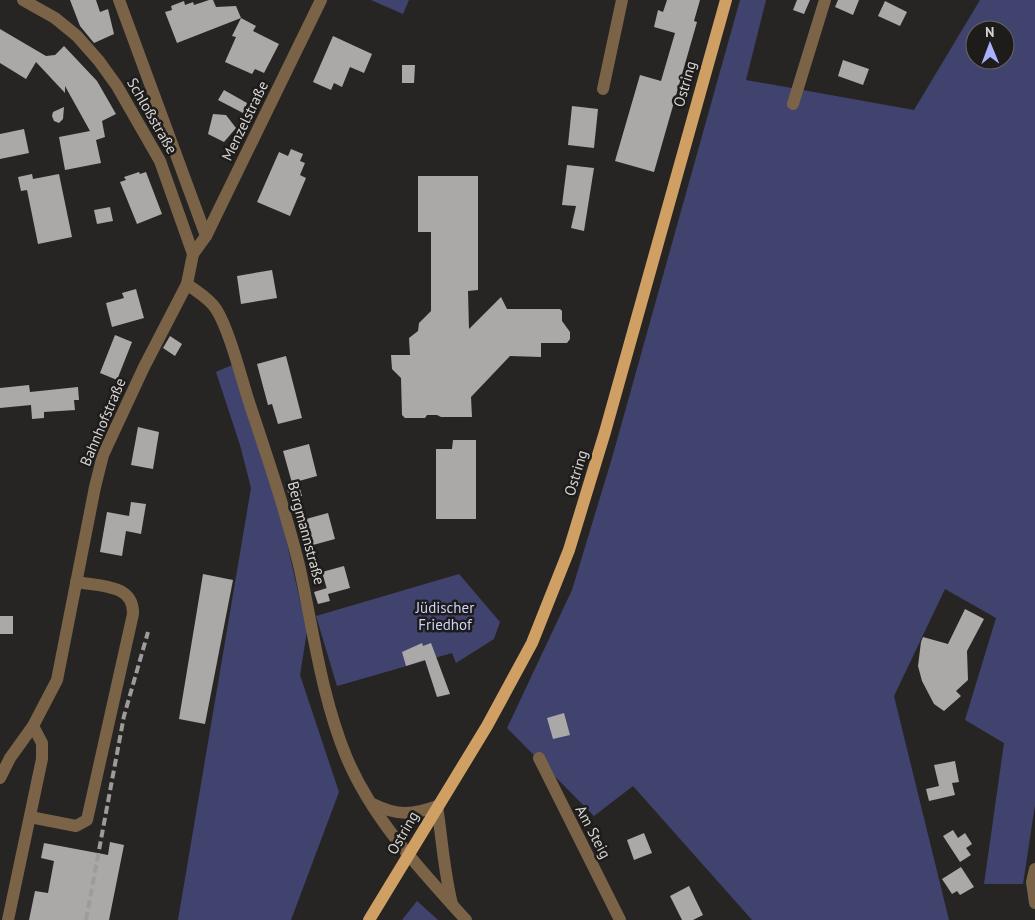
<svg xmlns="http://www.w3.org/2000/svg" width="1035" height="920" font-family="'PT Sans',sans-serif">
<rect width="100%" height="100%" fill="#272523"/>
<g fill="#40436e" fill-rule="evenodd">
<polygon points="371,0 409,0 403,14"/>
<path d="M740,0H766L746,80L914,110L980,0H1035V805L1023,884H984L1004,743L965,720L996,618L945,589L894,696L949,920H752L633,786L594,816L507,728L572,590L612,458ZM975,30H1005V60H975Z"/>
<polygon points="232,365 278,504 307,631 300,675 339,792 291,920 178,920 251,488 240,445 216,372"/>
<polygon points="459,574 500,622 494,639 456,663 452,653 337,686 316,616"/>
<polygon points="417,901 438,920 402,920"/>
</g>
<g fill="#aba9a7">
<polygon points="70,0 96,0 100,12 108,9 114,34 94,43 80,26"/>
<polygon points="209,0 213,0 216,7 236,6 241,18 177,43 165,12 172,10 171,6 184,1 185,5 193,2 194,5"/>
<polygon points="667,0 700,0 694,21 697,22 654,172 615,161 640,75 661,81 675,33 654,27 658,10 663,12"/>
<polygon points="797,0 810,0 804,14 793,10"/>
<polygon points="838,0 859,0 853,15 835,7"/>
<polygon points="885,1 907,12 900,26 878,16"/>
<polygon points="241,18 256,26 253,31 279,44 264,73 255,69 252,74 225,62 236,37 232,36"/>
<polygon points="0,29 46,56 55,55 64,46 97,81 116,114 102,121 105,137 96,140 101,163 65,170 59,137 90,131 65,86 65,93 36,62 26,79 0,63"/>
<polygon points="333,36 372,54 364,73 350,67 342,87 334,83 331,90 313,82"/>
<polygon points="843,60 869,69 863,85 838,76"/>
<polygon points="402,65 415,65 414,83 402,83"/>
<polygon points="224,90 247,103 243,113 218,100"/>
<polygon points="572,106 598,109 594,148 568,145"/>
<polygon points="64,107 63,119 59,123 54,121 52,116 53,112"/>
<polygon points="213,114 226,115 236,128 224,142 208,134"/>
<polygon points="24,129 29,153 0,159 0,134"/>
<polygon points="291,149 303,154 300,161 305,163 300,175 306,178 290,216 257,202 279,152 288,156"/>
<polygon points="567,165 594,168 584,231 571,228 576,206 562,205"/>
<polygon points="139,172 140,174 146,172 162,214 137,224 120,182 126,180 124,177"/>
<polygon points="32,174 33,179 59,174 72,237 38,244 27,190 21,191 18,177"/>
<polygon points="418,176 478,176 478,290 468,291 469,329 501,297 507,309 560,309 562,311 562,321 570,332 570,339 567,343 541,343 541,357 510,356 471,397 472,417 441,417 437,415 427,415 425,418 405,418 402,415 401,378 392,369 391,355 410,355 409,338 418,331 419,323 431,311 431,232 418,232"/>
<polygon points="110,207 113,221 97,224 94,210"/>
<polygon points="272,270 277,298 241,304 237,276"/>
<polygon points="136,289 144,318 112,327 106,303 124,298 122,293"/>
<polygon points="115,335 132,342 117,380 100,373"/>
<polygon points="170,336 182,344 175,356 163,348"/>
<polygon points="286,356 302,418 278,424 272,404 268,405 257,364"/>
<polygon points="29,385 30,392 78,387 79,400 74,400 75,410 44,412 44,418 32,419 31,405 0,408 0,388"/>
<polygon points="138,427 159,432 153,469 131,465"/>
<polygon points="453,440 476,440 476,519 436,519 436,449 452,449"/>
<polygon points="309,444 317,476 292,483 283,451"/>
<polygon points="299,485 302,496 290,499 287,489"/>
<polygon points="131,502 146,504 141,534 126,531 122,556 100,552 107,512 129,516"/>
<polygon points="328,513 335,539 313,545 306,519"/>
<polygon points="344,566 350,588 328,594 330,601 318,604 314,592 327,588 328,593 322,572"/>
<polygon points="203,574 233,580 205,724 179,719"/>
<polygon points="965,609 984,619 967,651 968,680 956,691 961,696 944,711 934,704 922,681 918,666 921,642 923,637 948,644"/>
<rect x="0" y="616" width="13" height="18"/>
<polygon points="422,643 423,646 431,643 450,694 437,697 425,660 406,666 402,652"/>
<polygon points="564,713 570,735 553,739 547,718"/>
<polygon points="955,761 959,782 952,783 955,795 929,801 926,789 939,786 934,765"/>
<polygon points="953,830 958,838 965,833 972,844 966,848 971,855 960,862 943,836"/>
<polygon points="644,833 652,853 634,860 627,840"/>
<polygon points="110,842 124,845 109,920 29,920 35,891 48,893 54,861 41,858 44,843 108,855"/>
<polygon points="961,867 974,887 960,895 957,891 952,894 942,879"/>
<polygon points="689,886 703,915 693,920 682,920 670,896"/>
</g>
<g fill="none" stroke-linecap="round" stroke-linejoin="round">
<g stroke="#7a6347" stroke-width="12">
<polyline points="119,0 206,236"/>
<polyline points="603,89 622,0"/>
<polyline points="793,104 825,0"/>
<polyline points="193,254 206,236 321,0"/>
<path d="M187,284C197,292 209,298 216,309C229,329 241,377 249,402C267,456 285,509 299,565C313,628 321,695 346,756C372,819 421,870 466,920"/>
<polyline points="539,758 620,920"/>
<polyline points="0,778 10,758 33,726 57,680 95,487 103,455 144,367 187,284 193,254 160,161 117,86 99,61 77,36 55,18 23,0"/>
<path d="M373,804C397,816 413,815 437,806C442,839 444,872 452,904"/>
<path d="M30,817L76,826L87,820L133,614C134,584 100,586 76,582"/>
<polyline points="1035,869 1032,882 1035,903"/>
<polyline points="8,920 42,759 42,743 33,726"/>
</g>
<polyline stroke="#cf9f63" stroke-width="12" points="369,920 487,726 532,643 569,550 605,432 726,0"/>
<polyline stroke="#9d9c9b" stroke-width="4" stroke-dasharray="8 4" stroke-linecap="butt" points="86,920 124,716 148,632"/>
</g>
<g text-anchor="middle" stroke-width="5" stroke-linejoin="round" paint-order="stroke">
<g font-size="15" fill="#d5d4d3" stroke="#1d1c1a">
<text transform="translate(685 84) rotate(-74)" y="5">Ostring</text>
<text transform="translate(152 116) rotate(60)" y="5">Schloßstraße</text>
<text transform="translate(245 121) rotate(-64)" y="5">Menzelstraße</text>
<text transform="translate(103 422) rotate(-67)" y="5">Bahnhofstraße</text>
<text transform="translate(576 473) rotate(-73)" y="5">Ostring</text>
<text transform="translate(306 533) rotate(75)" y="5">Bergmannstraße</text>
<text transform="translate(593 832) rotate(62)" y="5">Am Steig</text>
<text transform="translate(403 833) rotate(-60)" y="5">Ostring</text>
</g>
<g font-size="15" fill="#cdd2fb" stroke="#1d1c1a">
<text x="445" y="613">Jüdischer<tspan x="445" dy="17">Friedhof</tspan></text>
</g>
</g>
<g transform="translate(990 45) rotate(359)"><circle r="24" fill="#1d1c1a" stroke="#676664"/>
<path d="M0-4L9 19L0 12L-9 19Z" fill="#a9b0fc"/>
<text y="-8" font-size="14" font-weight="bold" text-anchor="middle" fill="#d5d4d3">N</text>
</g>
</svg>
